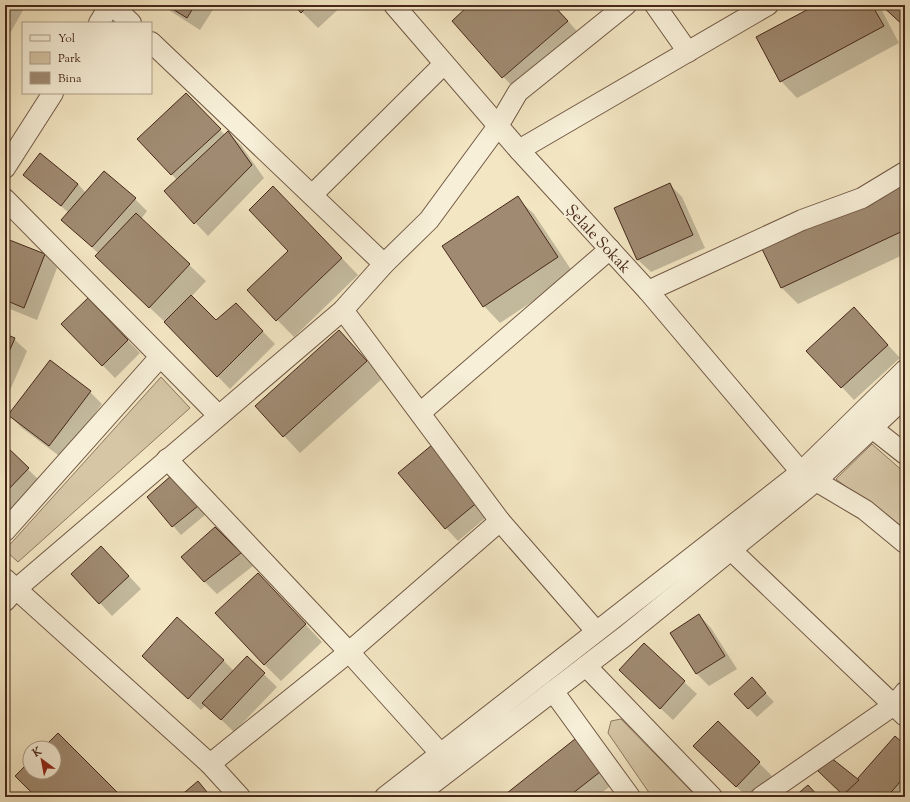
<svg xmlns="http://www.w3.org/2000/svg" width="910" height="802" font-family="'Sorts Mill Goudy',serif">
<rect width="100%" height="100%" fill="#f3e6c3"/>
<filter id="stains"><feTurbulence type="fractalNoise" baseFrequency=".005" numOctaves="4"/><feColorMatrix values="0 0 0 0 .2 0 0 0 0 .09 0 0 0 0 .02 0 0 0 .5 -.17"/></filter>
<radialGradient id="worn" r=".72"><stop offset=".6" stop-color="#630" stop-opacity="0"/><stop offset="1" stop-color="#630" stop-opacity=".3"/></radialGradient>
<g fill="#d6c6a6" stroke="#8e7760">
<polygon points="161,377 190,408 18,562 5,550"/>
<polygon points="872,444 905,473 905,534 836,479"/>
<polygon points="621,719 697,797 652,797 608,733 611,721"/>
</g>
<g fill="#0003">
<polygon points="5,5 26,5 5,42"/>
<polygon points="161,5 216,5 200,30"/>
<polygon points="295,5 343,5 318,28"/>
<polygon points="471,5 509,5 512,8 515,5 554,5 583,38 519,94 453,21"/>
<polygon points="819,5 879,5 899,43 797,98 781,81"/>
<polygon points="199,107 225,135 228,132 241,145 264,178 208,236 165,191 177,180 139,139"/>
<polygon points="24,175 78,184 86,193 135,199 147,211 141,219 206,281 191,297 216,321 249,317 275,344 230,389 166,323 113,273 99,254 63,220 69,213"/>
<polygon points="669,184 682,197 705,248 651,272 638,260 615,209"/>
<polygon points="905,190 905,254 798,304 782,288 764,250"/>
<polygon points="517,198 534,214 574,274 500,323 484,306"/>
<polygon points="290,204 358,275 294,337 248,290 290,251"/>
<polygon points="8,240 45,255 57,268 37,320 5,307 5,247"/>
<polygon points="88,300 140,353 115,378 62,324"/>
<polygon points="866,321 900,358 854,400 808,351"/>
<polygon points="339,331 383,378 300,453 284,436"/>
<polygon points="5,335 14,339 27,351 5,402"/>
<polygon points="90,392 102,404 62,458 22,428 9,415"/>
<polygon points="432,446 490,514 458,541 446,528"/>
<polygon points="5,447 40,481 11,512 5,506"/>
<polygon points="181,485 205,515 181,535 148,497"/>
<polygon points="215,528 253,566 217,594 204,581"/>
<polygon points="114,560 141,589 112,616 100,603"/>
<polygon points="274,591 322,642 281,681 264,664"/>
<polygon points="699,615 711,628 737,669 709,686 697,674 671,633"/>
<polygon points="644,645 697,694 673,720 633,683"/>
<polygon points="143,656 223,660 234,671 247,658 277,687 234,732 206,705 201,710"/>
<polygon points="760,687 774,702 757,717 735,694"/>
<polygon points="718,722 772,776 751,797 747,797 695,746"/>
<polygon points="575,740 588,753 612,785 596,797 503,797"/>
<polygon points="905,746 905,797 846,797 857,781"/>
</g>
<g fill="#a08b72" stroke="#46281a">
<polygon points="166,5 195,5 187,18"/>
<polygon points="294,5 309,5 301,13"/>
<polygon points="469,5 508,5 510,8 514,5 553,5 568,21 502,78 452,21"/>
<polygon points="816,5 872,5 884,26 780,82 756,37"/>
<polygon points="881,5 905,5 905,27"/>
<polygon points="186,93 221,129 171,175 137,139"/>
<polygon points="228,131 252,165 194,224 164,191"/>
<polygon points="40,153 78,184 61,206 23,175"/>
<polygon points="104,171 136,198 92,247 61,220"/>
<polygon points="670,183 693,235 637,260 614,208"/>
<polygon points="900,184 905,189 905,230 781,288 762,249"/>
<polygon points="273,186 342,258 276,321 247,290 288,251 249,210"/>
<polygon points="518,196 558,257 483,307 442,246"/>
<polygon points="136,213 190,264 149,308 95,256"/>
<polygon points="7,239 45,254 24,308 5,300 5,244"/>
<polygon points="191,295 216,320 236,303 263,331 217,377 164,322"/>
<polygon points="88,298 128,340 102,366 61,324"/>
<polygon points="854,307 888,345 841,388 806,351"/>
<polygon points="339,330 367,361 283,437 255,406"/>
<polygon points="5,334 15,338 5,361"/>
<polygon points="50,360 91,391 49,446 8,415"/>
<polygon points="5,445 29,468 5,493"/>
<polygon points="432,445 479,501 445,529 398,473"/>
<polygon points="172,475 198,506 172,527 147,497"/>
<polygon points="215,527 241,553 204,582 181,557"/>
<polygon points="101,546 129,576 99,604 71,574"/>
<polygon points="258,573 306,624 264,665 215,613"/>
<polygon points="699,614 725,656 696,674 670,633"/>
<polygon points="177,617 224,660 188,699 142,656"/>
<polygon points="644,643 685,681 660,709 619,670"/>
<polygon points="247,656 265,673 221,720 202,703"/>
<polygon points="752,677 766,693 748,709 734,694"/>
<polygon points="718,721 760,762 736,787 693,746"/>
<polygon points="58,733 122,797 36,797 15,776 30,761 30,772 54,772 54,748 43,748"/>
<polygon points="895,736 905,745 905,776 887,797 846,797 843,795"/>
<polygon points="575,739 600,772 568,797 502,797"/>
<polygon points="830,757 859,780 843,795 818,771"/>
<polygon points="198,781 211,797 179,797"/>
<polygon points="808,785 819,797 794,797"/>
</g>
<g fill="none" stroke-linecap="round" stroke-linejoin="round">
<g stroke="#715844" stroke-width="22">
<g id="minor">
<polyline points="112,5 131,23"/>
<polyline points="394,5 519,150 648,291 801,472 865,510 905,543"/>
<polyline points="655,5 688,52"/>
<polyline points="99,23 110,5"/>
<polyline points="151,42 384,264"/>
<polyline points="519,150 768,5"/>
<polyline points="5,168 53,93"/>
<polyline points="312,195 444,64"/>
<polyline points="5,199 218,415"/>
<polyline points="648,291 802,220 862,198 905,172"/>
<polyline points="343,310 500,521 596,631"/>
<polyline points="420,413 610,249"/>
<polyline points="872,428 905,454"/>
<polyline points="167,459 349,652 440,753"/>
<polyline points="5,531 160,357"/>
<polyline points="731,550 905,716"/>
<polyline points="5,579 210,764 240,797"/>
<polyline points="5,601 15,590 343,310 384,264 429,220 498,126 518,92 626,5"/>
<polyline points="586,666 712,797"/>
<polyline points="553,691 630,797"/>
<polyline points="210,764 349,652 500,521"/>
<polyline points="385,797 801,472 905,370"/>
<polyline points="415,797 625,636 816,481 905,397"/>
<polyline points="761,797 894,705 905,692"/>
</g>
</g>
<use href="#minor" stroke="#f7efd8" stroke-width="20"/>
</g>
<g text-anchor="middle" stroke-width="4" stroke-linejoin="round" paint-order="stroke">
<g font-size="16" fill="#46281a" stroke="#f7efd8">
<text transform="translate(599 238) rotate(47)" y="6">Şelale Sokak</text>
</g>
</g>
<rect width="910" height="802" fill="none" stroke="#f3e6c3" stroke-width="20"/>
<rect x="6" y="6" width="898" height="790" fill="none" stroke="#46281a" stroke-width="2"/>
<rect x="10" y="10" width="890" height="782" fill="none" stroke="#46281a"/>
<rect x="22" y="22" width="130" height="72" fill="#f7efd8" stroke="#b09f8c"/>
<rect x="30" y="35" width="20" height="6" fill="#f7efd8" stroke="#b09f8c"/>
<text x="58" y="42" font-size="12" fill="#46281a">Yol</text>
<rect x="30" y="52" width="20" height="12" fill="#d6c6a6" stroke="#b09f8c"/>
<text x="58" y="62" font-size="12" fill="#46281a">Park</text>
<rect x="30" y="72" width="20" height="12" fill="#a08b72" stroke="#b09f8c"/>
<text x="58" y="82" font-size="12" fill="#46281a">Bina</text>
<g transform="translate(42 760) rotate(328)"><circle r="19" fill="#f7efd8" stroke="#b09f8c"/>
<path d="M0-3L7 15L0 10L-7 15Z" fill="#8f2418"/>
<text y="-6" font-size="11" font-weight="bold" text-anchor="middle" fill="#46281a">K</text>
</g>
<rect width="100%" height="100%" filter="url(#stains)"/>
<rect width="100%" height="100%" fill="url(#worn)"/>
</svg>
